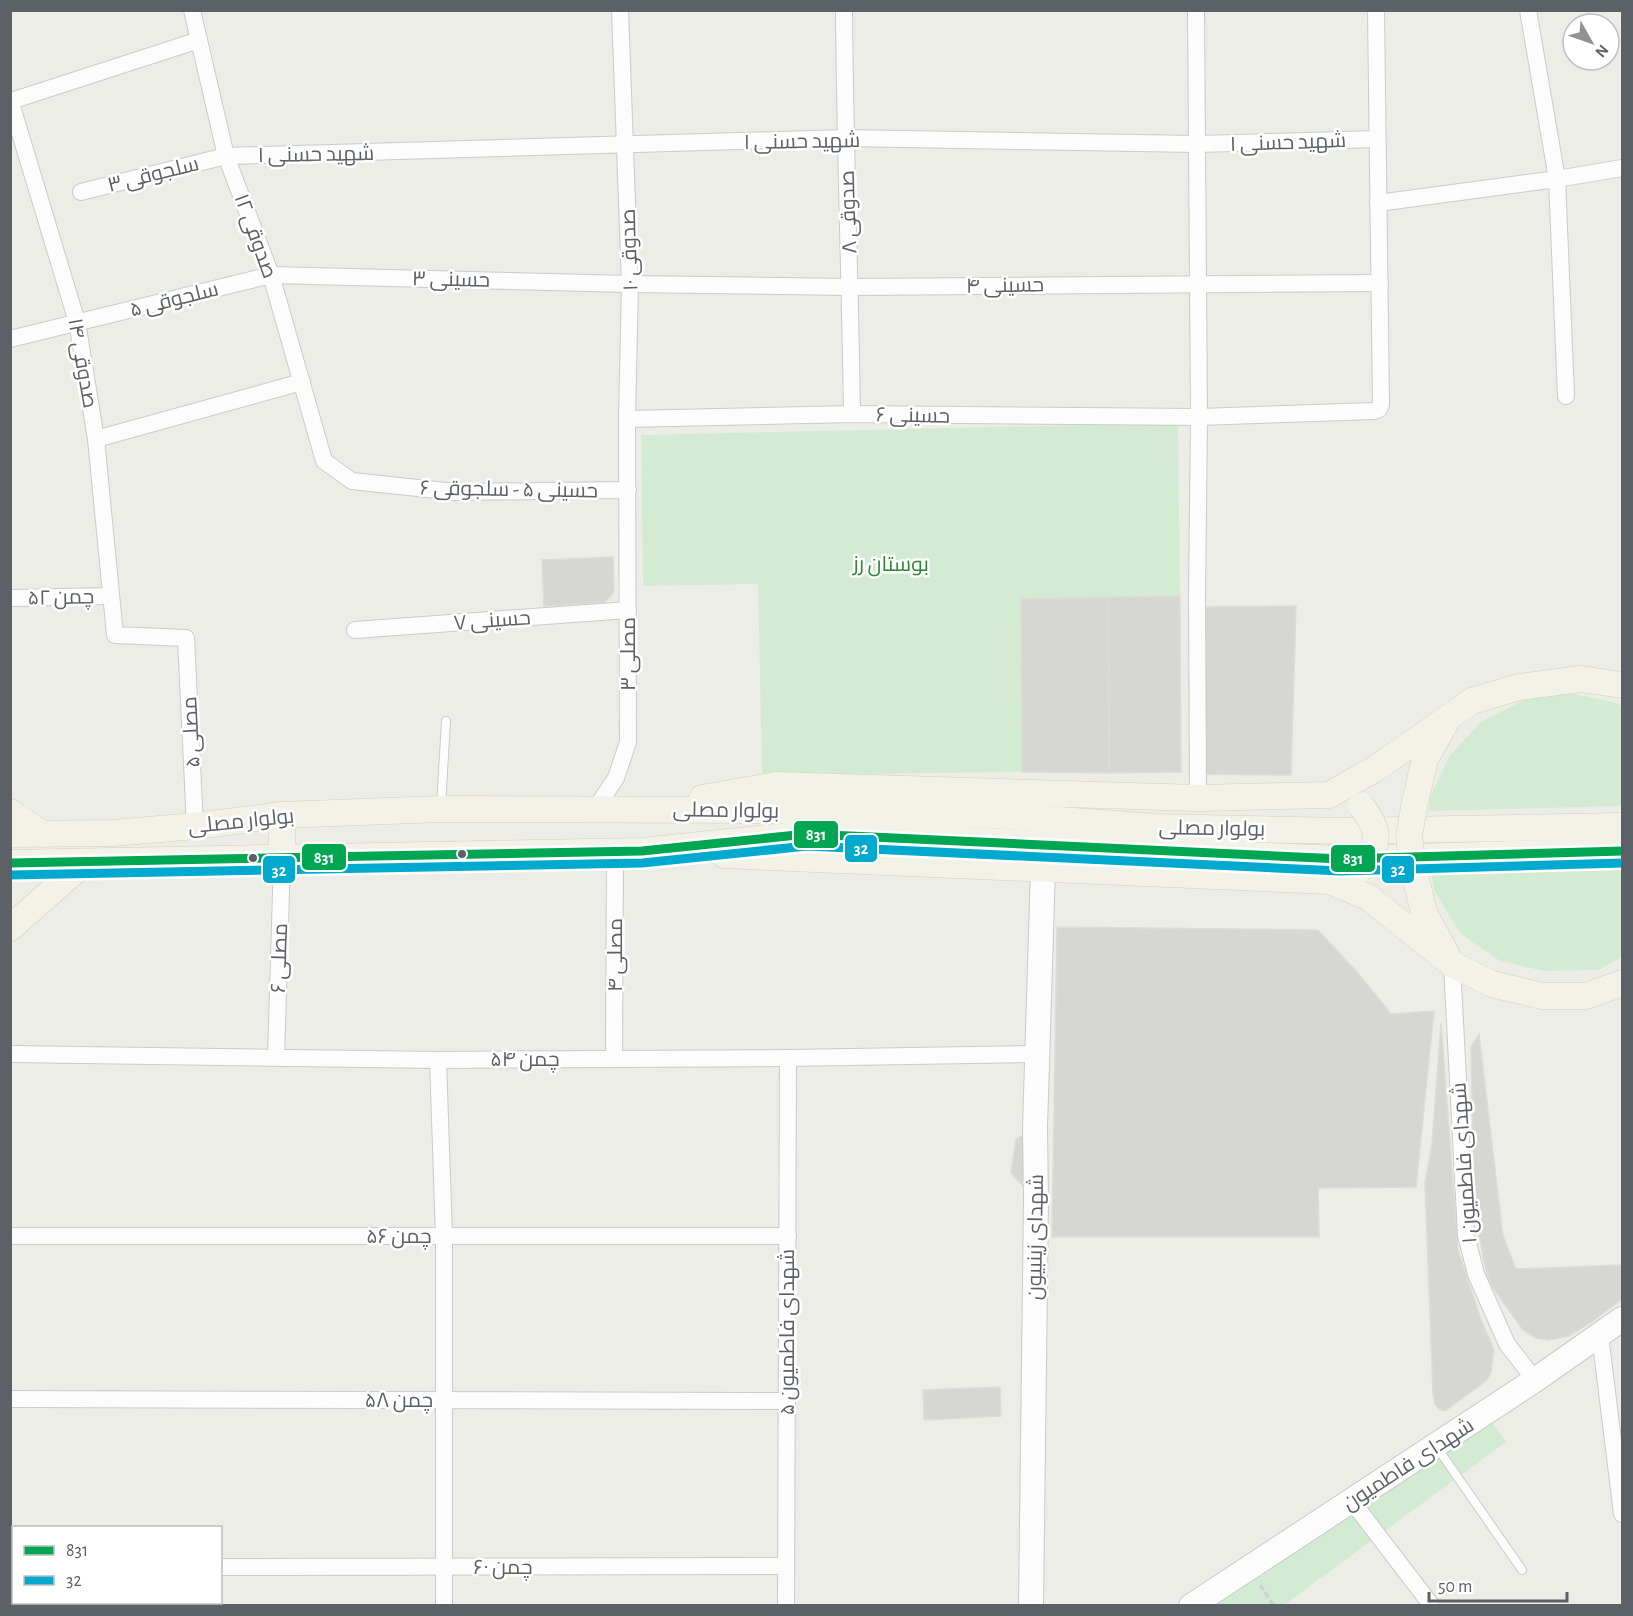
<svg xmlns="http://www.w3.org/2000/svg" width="1633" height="1616" font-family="'Alegreya Sans',Cairo,sans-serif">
<rect width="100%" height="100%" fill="#edede8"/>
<g fill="#d4ebd3">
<polygon points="1178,423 1180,596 1021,599 1022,772 762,775 758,584 643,586 641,435"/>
<polygon points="1569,693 1614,702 1622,706 1622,806 1429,811 1430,797 1450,755 1482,721 1524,700"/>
<polygon points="1622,869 1622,957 1598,970 1544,971 1500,961 1460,933 1434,890 1431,872"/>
<polygon points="1492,1422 1506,1442 1284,1605 1212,1606"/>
</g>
<g fill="#d6d6d2" stroke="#dddcd6" stroke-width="1.5">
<polygon points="613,557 614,592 604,603 544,606 542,560"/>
<polygon points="1180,596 1181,772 1109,773 1108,597"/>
<polygon points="1108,597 1109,773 1022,772 1021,599"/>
<polygon points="1296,606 1291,775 1198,774 1199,607"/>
<polygon points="1057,927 1318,930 1357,972 1391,1014 1434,1011 1416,1187 1318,1188 1319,1237 1052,1237"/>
<polygon points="1441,1023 1458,1250 1481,1320 1494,1350 1491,1372 1487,1380 1445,1411 1440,1410 1435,1404 1433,1394 1425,1184 1432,1143"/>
<polygon points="1479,1034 1503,1236 1516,1269 1622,1265 1622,1299 1590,1323 1569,1336 1549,1340 1536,1338 1523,1330 1491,1285 1485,1267 1474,1207 1471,1047"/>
<polygon points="1035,1128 1036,1200 1011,1173 1016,1139"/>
<polygon points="1000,1387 1001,1416 924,1420 923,1390"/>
</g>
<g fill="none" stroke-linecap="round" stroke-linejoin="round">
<g stroke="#cacbca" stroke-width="10">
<g id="lane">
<polyline points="441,806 446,721"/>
<polyline points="1436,1446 1522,1570"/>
</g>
</g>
<g stroke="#cacbca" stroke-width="18">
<g id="street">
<polyline points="192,10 226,156 271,275 324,461 352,481 455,492 628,490"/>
<path d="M844,10C845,145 850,279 852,414"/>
<polyline points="1196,10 1199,417 1197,596 1198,798"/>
<polyline points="1528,10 1557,179 1566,396"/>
<polyline points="10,100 77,322 96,439 115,635 186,638 195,826"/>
<polyline points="11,101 199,40"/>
<polyline points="81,192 226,156 845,138 1197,144 1377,139"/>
<polyline points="1378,203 1557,179 1622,168"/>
<polyline points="10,339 271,275 630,284 851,287 1380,283"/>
<polyline points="627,419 852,414 1199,417 1374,411 1379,409 1381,404 1376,10"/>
<polyline points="96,439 302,382"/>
<polyline points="10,598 111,596"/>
<polyline points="355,630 628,610"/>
<polyline points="595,809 616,778 628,742 627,419 630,284 620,10"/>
<polyline points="1452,964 1466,1235 1476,1274 1507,1344 1535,1380"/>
<polyline points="12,1054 438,1060 788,1058 1038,1054"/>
<polyline points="276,1057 282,859"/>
<polyline points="614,1059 615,852"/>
<polyline points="438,1060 444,1236 444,1606"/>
<polyline points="10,1236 788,1236"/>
<polyline points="1600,1335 1622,1514"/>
<polyline points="10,1399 787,1401"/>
<polyline points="1351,1500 1432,1606"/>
<polyline points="10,1566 14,1566"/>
<polyline points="220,1567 786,1566"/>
<polyline points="786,1606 788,1058"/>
</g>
</g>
<g stroke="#c9caca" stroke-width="26">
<g id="secondary">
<polyline points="1031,1606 1036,1200 1035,1128 1043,868"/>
<polyline points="1191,1606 1535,1380 1622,1319"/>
</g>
</g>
<g stroke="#d7d0b4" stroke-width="27">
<g id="primary">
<polyline points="702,798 776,785 1198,798 1329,795 1375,769 1472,701 1519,687 1581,679 1622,685"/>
<polyline points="1415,802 1425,759 1445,724"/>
<polyline points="10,812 42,834"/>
<polyline points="282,815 282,859"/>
<polyline points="10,834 113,833 195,826 282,815 441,809 766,810 993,815 1156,827 1345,831 1622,826"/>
<polyline points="724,855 1329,881 1368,897 1452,964 1492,984 1542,996 1586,996 1622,983"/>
<polyline points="10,863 642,851 807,834 987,841 1152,851 1342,859 1622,851"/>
<polyline points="1413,866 1424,913 1447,955"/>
<polyline points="10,928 85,862"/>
</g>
</g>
<polyline stroke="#cbcfcd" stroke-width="3" stroke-dasharray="6 3" stroke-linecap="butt" points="1260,1585 1274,1606"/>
<use href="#lane" stroke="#fcfcfc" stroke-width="8"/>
<use href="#street" stroke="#fcfcfc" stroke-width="16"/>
<use href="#secondary" stroke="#fcfcfc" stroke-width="24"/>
<use href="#primary" stroke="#f3f2e8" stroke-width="26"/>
<g stroke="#d7d0b4" stroke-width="27" stroke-linecap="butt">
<g id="primary-bridge">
<polyline points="1413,866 1409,836 1415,802"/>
<path d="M1359,870C1381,847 1381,830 1361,806"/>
</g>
</g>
<use href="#primary-bridge" stroke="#f3f2e8" stroke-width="26"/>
<g stroke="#fff" stroke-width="14">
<polyline id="bus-1" points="10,863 642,851 807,834 1342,859 1622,851"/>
</g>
<g stroke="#fff" stroke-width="14">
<polyline id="bus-2" points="10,875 642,863 807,846 1341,871 1622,863"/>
</g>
<use href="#bus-1" stroke="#00a651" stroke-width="9"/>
<use href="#bus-2" stroke="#00a9ce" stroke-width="9"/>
</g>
<g fill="#5c6067" stroke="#fff" stroke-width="2">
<circle cx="462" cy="854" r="5"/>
<circle cx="253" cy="858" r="5"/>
</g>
<g text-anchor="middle" stroke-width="5" stroke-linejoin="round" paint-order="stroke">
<g font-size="21" fill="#5c6067" stroke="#fff">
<text transform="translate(802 141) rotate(-1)" y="7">شهید حسنی ۱</text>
<text transform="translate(1288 142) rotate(-2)" y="7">شهید حسنی ۱</text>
<text transform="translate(316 154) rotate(-1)" y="7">شهید حسنی ۱</text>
<text transform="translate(153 174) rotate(-14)" y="7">سلجوقی ۳</text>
<text transform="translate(848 212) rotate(-92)" y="7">صدوقی ۸</text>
<text transform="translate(256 236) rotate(70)" y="7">صدوقی ۱۲</text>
<text transform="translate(629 250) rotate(-92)" y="7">صدوقی ۱۰</text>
<text transform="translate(451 279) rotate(1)" y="7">حسینی ۳</text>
<text transform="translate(1005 285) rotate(-1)" y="7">حسینی ۴</text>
<text transform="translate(174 299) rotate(-14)" y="7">سلجوقی ۵</text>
<text transform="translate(83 363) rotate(80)" y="7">صدوقی ۱۴</text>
<text transform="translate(913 415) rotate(1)" y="7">حسینی ۶</text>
<text transform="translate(509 489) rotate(1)" y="7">حسینی ۵ - سلجوقی ۶</text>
<text transform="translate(61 597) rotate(-1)" y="7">چمن ۵۲</text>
<text transform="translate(492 620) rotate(-4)" y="7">حسینی ۷</text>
<text transform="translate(628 654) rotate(-90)" y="7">مصلی ۳</text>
<text transform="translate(191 732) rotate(-93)" y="7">مصلی ۵</text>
<text transform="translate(726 810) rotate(1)" y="7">بولوار مصلی</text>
<text transform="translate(241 821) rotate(-6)" y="7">بولوار مصلی</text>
<text transform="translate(1212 828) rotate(1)" y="7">بولوار مصلی</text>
<text transform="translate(615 955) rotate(-90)" y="7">مصلی ۴</text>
<text transform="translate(279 958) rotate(-88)" y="7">مصلی ۶</text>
<text x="525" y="1066">چمن ۵۴</text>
<text transform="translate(1464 1163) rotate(-94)" y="7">شهدای فاطمیون ۱</text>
<text x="399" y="1243">چمن ۵۶</text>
<text transform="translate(1035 1237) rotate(-89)" y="7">شهدای زینبیون</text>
<text transform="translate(787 1332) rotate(-90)" y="7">شهدای فاطمیون ۵</text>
<text x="399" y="1407">چمن ۵۸</text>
<text transform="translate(1408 1464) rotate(-33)" y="7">شهدای فاطمیون</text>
<text x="503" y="1574">چمن ۶۰</text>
</g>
<g font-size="21" fill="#2d8537" stroke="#fff">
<text x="891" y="571">بوستان رز</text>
</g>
</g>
<g stroke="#fff" stroke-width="2">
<rect x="793" y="820" width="46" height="29" rx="6" fill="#00a651"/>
<rect x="844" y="834" width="34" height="29" rx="6" fill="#00a9ce"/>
<rect x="301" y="843" width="46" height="28" rx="6" fill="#00a651"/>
<rect x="1330" y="844" width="46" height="29" rx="6" fill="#00a651"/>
<rect x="1381" y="855" width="34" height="29" rx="6" fill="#00a9ce"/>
<rect x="262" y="855" width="34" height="29" rx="6" fill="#00a9ce"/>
</g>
<g font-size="16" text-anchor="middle" font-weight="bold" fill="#fff">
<text x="816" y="840">831</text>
<text x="861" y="854">32</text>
<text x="324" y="863">831</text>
<text x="1353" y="864">831</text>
<text x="1398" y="875">32</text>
<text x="279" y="876">32</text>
</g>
<rect width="1633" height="1616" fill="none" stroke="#5c6067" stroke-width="24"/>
<rect x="12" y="1526" width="210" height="78" fill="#ffffff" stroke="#bebfc2" stroke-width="1.5"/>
<rect x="24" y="1546" width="30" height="9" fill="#00a651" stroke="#bebfc2" stroke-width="1.5"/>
<text x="66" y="1556" font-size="18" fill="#5c6067">831</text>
<rect x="24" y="1576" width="30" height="9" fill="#00a9ce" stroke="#bebfc2" stroke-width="1.5"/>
<text x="66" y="1586" font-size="18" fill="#5c6067">32</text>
<g transform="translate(1591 42) rotate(130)"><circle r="28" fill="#ffffff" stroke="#bebfc2" stroke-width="1.5"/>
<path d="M0-4.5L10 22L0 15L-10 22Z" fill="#8f9194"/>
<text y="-9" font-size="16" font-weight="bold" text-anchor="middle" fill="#5c6067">N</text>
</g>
<path d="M1429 1592v9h138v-9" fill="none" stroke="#5c6067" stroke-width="3"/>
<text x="1438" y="1592" font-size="18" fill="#5c6067" stroke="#ffffff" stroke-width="4.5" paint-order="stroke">50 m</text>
</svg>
